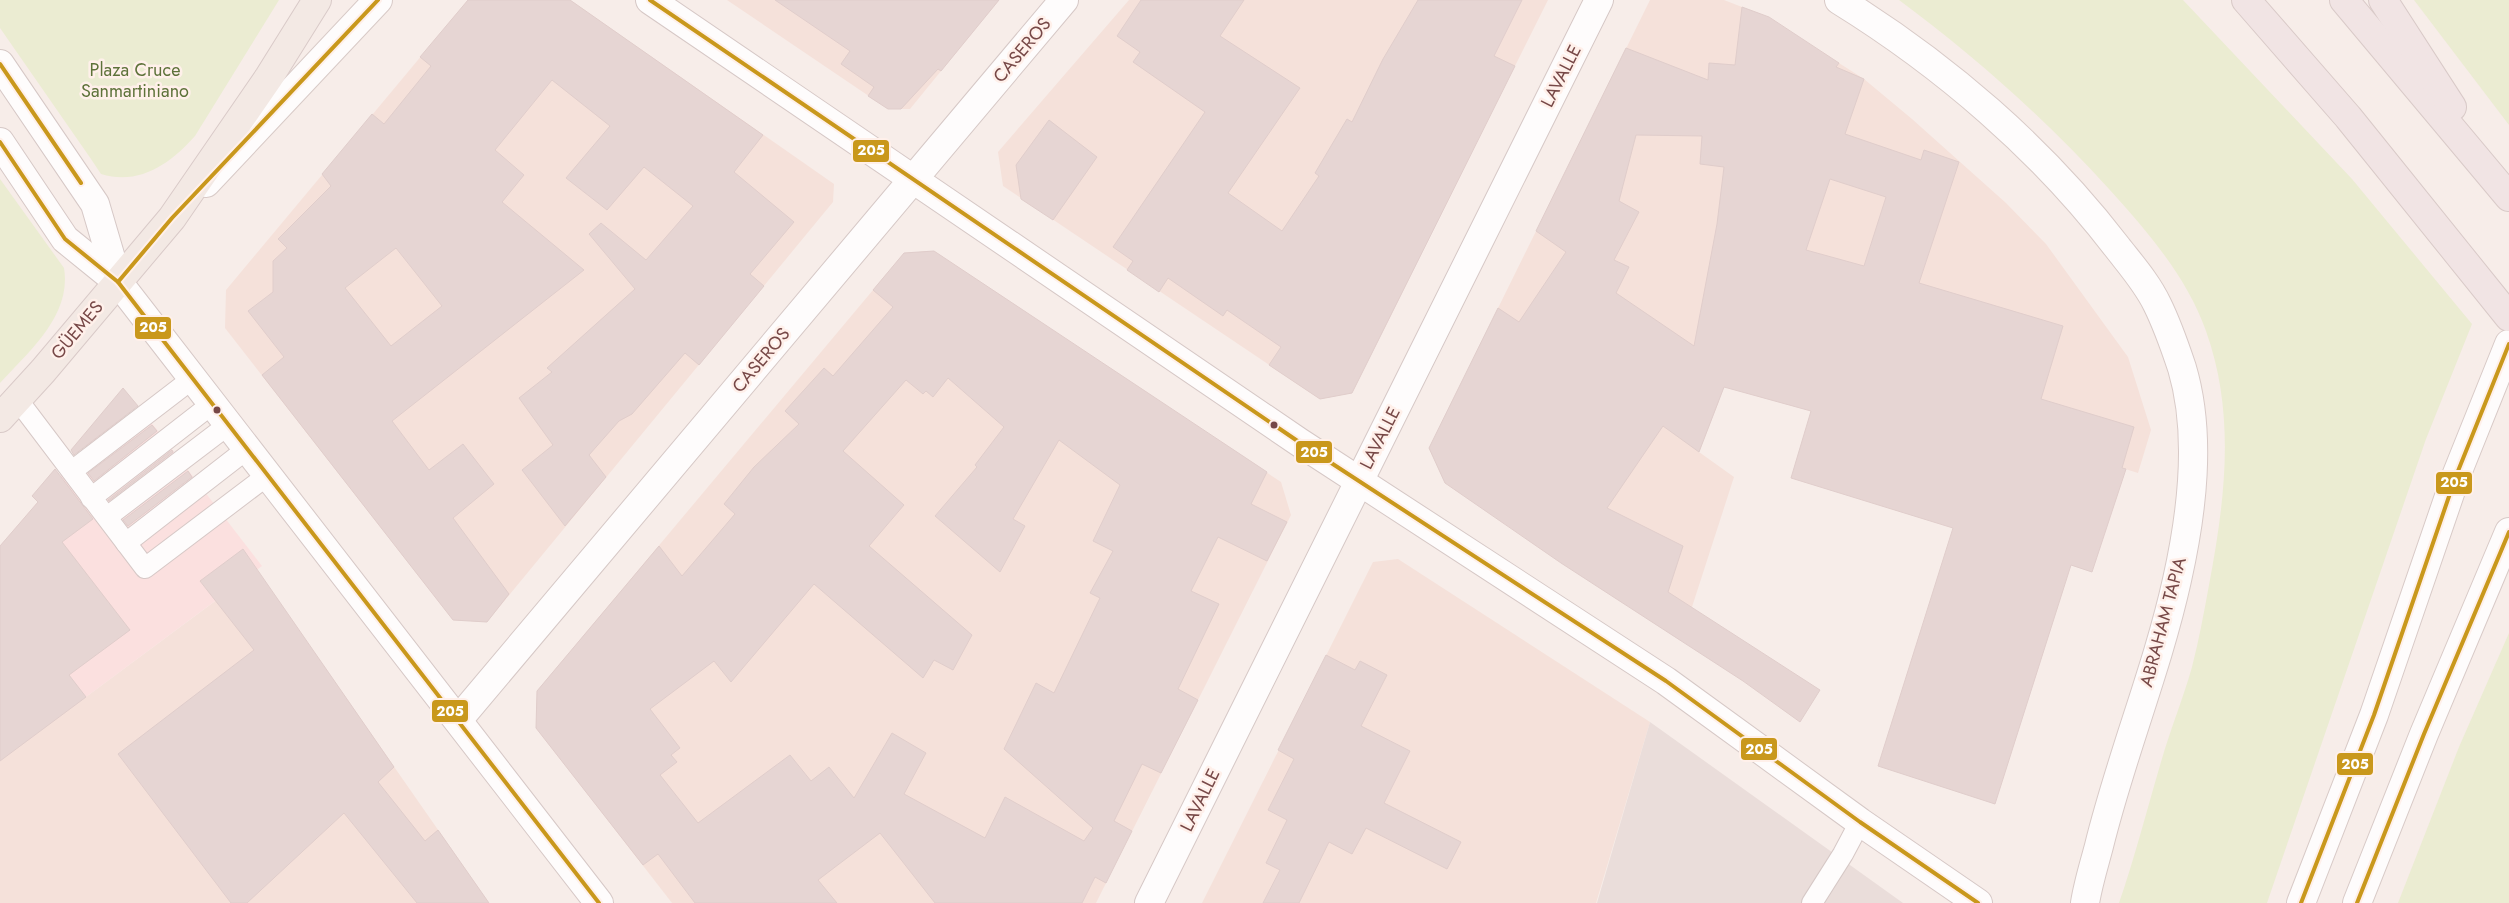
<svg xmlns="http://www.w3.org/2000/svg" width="2509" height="903" font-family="Jost,sans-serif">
<rect width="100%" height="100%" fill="#f7ede9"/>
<g fill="#f5e1da">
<polygon points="468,0 570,0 834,184 833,202 487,622 453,620 225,328 226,290"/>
<polygon points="727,0 999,0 910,109 888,109"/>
<polygon points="1129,0 1548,0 1352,393 1320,399 1003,186 998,152"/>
<polygon points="1650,0 1724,0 1765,16 1864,79 1912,119 2006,203 2046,244 2128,357 2151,430 2138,473 1726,344 1719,401 1699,452 1734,477 1681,641 1445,483 1429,448"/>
<polygon points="934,251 1281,482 1291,515 1096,903 672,903 536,728 537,691 904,253"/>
<polygon points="1398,559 1650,722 1596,903 1202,903 1373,562"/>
<polygon points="257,570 489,903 0,903 0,584 86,697"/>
</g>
<polygon fill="#fbe0df" points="111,417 147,417 262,566 86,697 0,584 0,546"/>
<polygon fill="#eaddda" points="1650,722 1903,903 1597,903"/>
<g fill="#ebecd2">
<path d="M0,0H279L195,136C171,163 140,186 101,174L91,159L0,28Z"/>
<path d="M1899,0H2183L2352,179L2472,324L2426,439L2267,903H2119C2135,857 2147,809 2161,762C2170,730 2183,699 2192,667C2199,640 2204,612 2209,585C2225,500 2236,415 2206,331C2187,277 2147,231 2109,189C2044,118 1976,57 1899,0Z"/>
<polygon points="2414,0 2509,0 2509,125"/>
<path d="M0,179L64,268C72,316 28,352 0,383Z"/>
<polygon points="2509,633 2509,903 2398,903 2459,747"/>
</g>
<g fill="#e6d5d3" stroke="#e0cdcb" fill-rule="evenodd">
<path d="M468,0H570L763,135L734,172L794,222L750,274L764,286L699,365L685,353L632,414L619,421L589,455L606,477L565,526L522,470L553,445L519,398L552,372L547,368L635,289L589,234L601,223L646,260L693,206L644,167L607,210L566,178L610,126L552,80L495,150L524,175L502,202L584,270L392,421L429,470L463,444L494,484L453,518L509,594L487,622L453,620L262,375L284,357L248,311L273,292V261L287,248L278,239L331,186L322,174L372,114L384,124L431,66L420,57ZM396,248L442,306L391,346L345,288Z"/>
<polygon points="775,0 999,0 941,71 938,69 901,109 888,109 868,96 874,87 841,64 850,51"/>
<polygon points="1141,0 1244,0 1220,36 1300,88 1228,193 1282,231 1319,176 1315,173 1347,119 1352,122 1383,59 1418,0 1522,0 1494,56 1515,66 1352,393 1320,399 1269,365 1281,347 1227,310 1223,316 1168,278 1159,292 1127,270 1133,261 1113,247 1205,112 1133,62 1140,52 1117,36"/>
<path d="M1742,7L1769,17L1839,63L1836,67L1864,79L1845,134L1921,160L1924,150L1959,162L1919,283L2063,326L2041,399L2134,427L2122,468L2126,469L2092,572L2071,565L1995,804L1878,766L1953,528L1791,478L1811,411L1724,387L1699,452L1663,426L1607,508L1683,546L1668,592L1820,690L1800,722L1743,681L1561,563L1445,483L1429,448L1498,308L1519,322L1566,252L1536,231L1626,48L1708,80L1709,63L1735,65ZM1636,135L1702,136L1700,164L1724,167L1717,224L1694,346L1616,293L1629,267L1614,260L1639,212L1619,201ZM1830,179L1886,197L1864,266L1806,250Z"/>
<polygon points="1049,120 1097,157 1053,220 1021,199 1016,165"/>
<path d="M934,251L1267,472L1251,504L1287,522L1267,561L1218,537L1191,591L1219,604L1178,689L1198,700L1161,773L1142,764L1114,821L1132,831L1106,883L1095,877L1082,903H935L880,833L818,880L837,903H695L658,854L643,865L536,728L537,691L659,546L682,576L735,514L724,504L754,467L799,424L785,411L824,368L833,376L893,307L873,290L904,253ZM948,378L1004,427L975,465L977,467L935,516L1000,572L1025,526L1013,519L1059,440L1120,485L1093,541L1113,551L1090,593L1100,598L1054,693L1036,683L1004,749L1093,828L1084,841L1005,797L985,838L904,794L926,753L892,733L854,798L829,767L811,781L790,755L698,823L660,775L677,762L671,755L680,748L650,709L714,661L731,682L814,584L923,678L934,660L953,670L972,635L869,546L904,505L843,451L906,380L923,394L926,391L933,397Z"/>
<polygon points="123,388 138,406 74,455 71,450"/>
<polygon points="152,425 157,431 94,481 88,473"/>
<polygon points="172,450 173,452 109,501 108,500"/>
<polygon points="55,469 93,519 62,542 130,630 69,675 86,697 0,761 0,546 38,502 32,496"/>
<polygon points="188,471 192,477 128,526 123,520"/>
<polygon points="243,549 394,767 378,782 425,841 438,830 489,903 417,903 344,813 247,903 231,903 118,754 254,650 200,581"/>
<polygon points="1326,655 1355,670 1360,661 1387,675 1361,726 1410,751 1384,803 1461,842 1447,869 1366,828 1352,854 1329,842 1299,903 1263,903 1280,870 1266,863 1287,820 1268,810 1294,759 1278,750"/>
</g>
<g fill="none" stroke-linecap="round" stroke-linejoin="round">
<g stroke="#d6c8c6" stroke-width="22">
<g id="lane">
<polyline points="17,399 145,568 268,475"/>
<polyline points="72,471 192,379"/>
<polyline points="91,498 212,404"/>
<polyline points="107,517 228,425"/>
<polyline points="126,543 247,449"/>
<polyline points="1812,903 1843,854 1860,822"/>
</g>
</g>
<g stroke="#d6c8c6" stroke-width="30">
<g id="street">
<polyline points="650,0 1299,442 1666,681 1860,822 1978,903"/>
<polyline points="0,64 95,204 118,282"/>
<polyline points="0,142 65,239 118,282 599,903"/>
<polyline points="458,720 1064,0"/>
<polyline points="1149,903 1599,0"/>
</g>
</g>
<g stroke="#d8cac7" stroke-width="30">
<g id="secondary">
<path d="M1839,0C1944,65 2042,149 2117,247C2131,265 2147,283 2157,304C2167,324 2175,347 2182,368C2202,435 2192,513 2177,580C2157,670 2121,756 2099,846C2094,865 2088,884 2085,903"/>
<polyline points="206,183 378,0"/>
<polyline points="2301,903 2374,715 2456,476 2509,344"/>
<polyline points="2357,903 2424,734 2509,532"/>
</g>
</g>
<g stroke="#d9cac8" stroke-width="30">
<polyline id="primary" points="0,418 43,371 172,218 269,77 317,0"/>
</g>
<g stroke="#d9cac8" stroke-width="30">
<g id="highway">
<polyline points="2246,0 2348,117 2509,317"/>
<polyline points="2344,0 2509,197"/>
<polyline points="2383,0 2452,107"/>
</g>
</g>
<use href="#lane" stroke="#fefcfc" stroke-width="20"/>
<use href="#street" stroke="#fefcfc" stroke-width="28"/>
<use href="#secondary" stroke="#fefcfc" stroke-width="28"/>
<use href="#primary" stroke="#f3e9e4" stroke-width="28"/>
<use href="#highway" stroke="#f1e4e4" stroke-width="28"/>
<g stroke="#fff0ea" stroke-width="8">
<g id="bus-1">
<polyline points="650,0 1299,442 1666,681 1860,822 1978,903"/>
<polyline points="0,64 81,183"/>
<polyline points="0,142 65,239 118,282 599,903"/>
<polyline points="118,282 172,218 378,0"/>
<polyline points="2301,903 2374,715 2456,476 2509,344"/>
<polyline points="2357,903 2424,734 2509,532"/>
</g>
</g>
<use href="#bus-1" stroke="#c9981c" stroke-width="4"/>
</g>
<g fill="#774847" stroke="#fff0ea" stroke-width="2">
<circle cx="217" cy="410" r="4.5"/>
<circle cx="1274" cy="425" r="4.5"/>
</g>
<g text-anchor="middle" stroke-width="5" stroke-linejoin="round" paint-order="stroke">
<g font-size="18" fill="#774847" stroke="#fff0ea">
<text transform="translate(1022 50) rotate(-50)" y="6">CASEROS</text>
<text transform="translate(1561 76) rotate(-63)" y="6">LAVALLE</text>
<text transform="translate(77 330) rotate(-50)" y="6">GÜEMES</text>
<text transform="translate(761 360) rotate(-50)" y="6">CASEROS</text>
<text transform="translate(1380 438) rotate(-63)" y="6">LAVALLE</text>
<text transform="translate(2163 622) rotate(-75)" y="6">ABRAHAM TAPIA</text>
<text transform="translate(1200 800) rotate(-64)" y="6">LAVALLE</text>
</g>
<g font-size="18" fill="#5d7239" stroke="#fff0ea">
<text x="135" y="76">Plaza Cruce<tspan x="135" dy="21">Sanmartiniano</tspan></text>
</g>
</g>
<g stroke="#fff0ea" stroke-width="2">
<rect x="852" y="139" width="38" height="24" rx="5" fill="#c9981c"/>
<rect x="134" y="316" width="38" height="24" rx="5" fill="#c9981c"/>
<rect x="1295" y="440" width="38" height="24" rx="5" fill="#c9981c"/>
<rect x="2435" y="471" width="38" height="24" rx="5" fill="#c9981c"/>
<rect x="431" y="699" width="38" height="24" rx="5" fill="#c9981c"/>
<rect x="1740" y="737" width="38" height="24" rx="5" fill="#c9981c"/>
<rect x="2336" y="752" width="38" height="24" rx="5" fill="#c9981c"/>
</g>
<g font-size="14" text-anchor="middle" font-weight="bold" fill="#fff">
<text x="871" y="155">205</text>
<text x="153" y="332">205</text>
<text x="1314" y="457">205</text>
<text x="2454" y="487">205</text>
<text x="450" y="716">205</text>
<text x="1759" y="754">205</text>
<text x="2355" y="769">205</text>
</g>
</svg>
